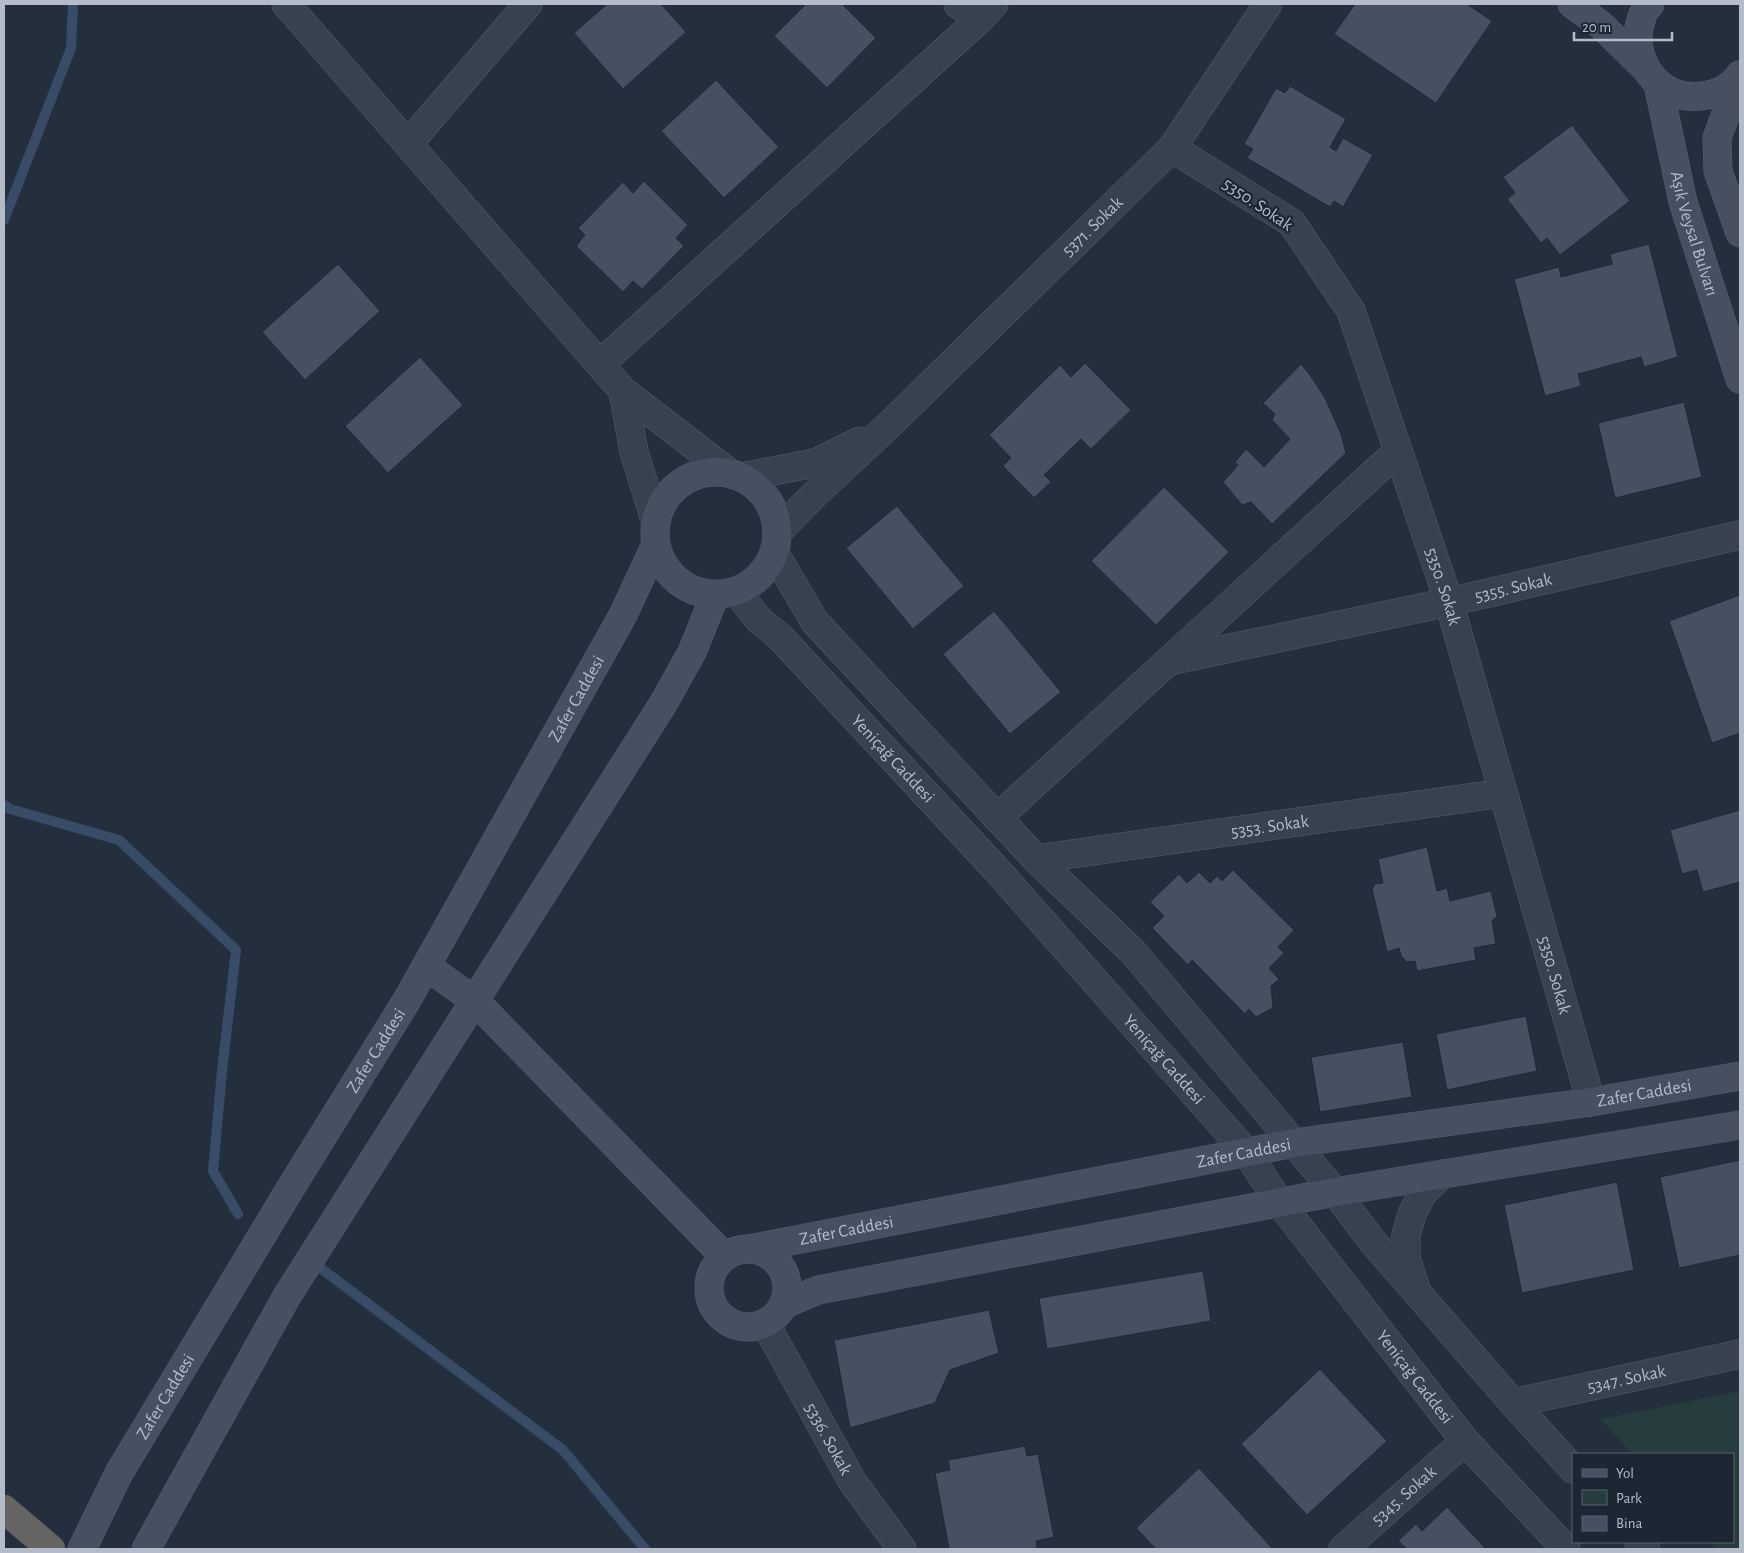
<svg xmlns="http://www.w3.org/2000/svg" width="1744" height="1553" font-family="'Alegreya Sans',sans-serif">
<rect width="100%" height="100%" fill="#242f3e"/>
<polygon fill="#263c3f" points="1740,1391 1740,1549 1717,1549 1710,1542 1733,1542 1733,1454 1632,1454 1601,1419"/>
<g fill="none" stroke-linecap="round" stroke-linejoin="round">
<g stroke="#394c67" stroke-width="10">
<polyline points="4,220 71,48 73,4"/>
<polyline points="4,805 10,809 119,840 236,950 222,1071 213,1171 238,1214"/>
<polyline points="319,1267 563,1450 645,1549"/>
</g>
</g>
<g fill="#455162" stroke="#1f2835">
<polygon points="607,4 661,4 686,32 623,89 574,33"/>
<polygon points="806,4 842,4 876,38 827,88 774,36"/>
<polygon points="1355,4 1467,4 1492,21 1436,103 1334,34"/>
<polygon points="716,80 779,147 724,198 661,131"/>
<polygon points="1290,86 1346,119 1330,147 1336,151 1343,138 1373,155 1343,207 1334,201 1330,207 1247,158 1253,149 1244,144 1276,88 1285,93"/>
<polygon points="1572,125 1630,201 1560,255 1547,238 1541,243 1507,199 1515,193 1503,177"/>
<polygon points="644,181 688,225 676,238 684,246 642,289 633,281 623,292 576,246 585,235 578,228 623,182 633,193"/>
<polygon points="1649,244 1678,357 1644,367 1641,357 1578,374 1581,386 1545,396 1514,279 1559,267 1561,277 1612,264 1610,254"/>
<polygon points="338,264 380,311 305,380 262,332"/>
<polygon points="420,357 463,405 388,473 345,426"/>
<polygon points="1085,363 1131,410 1091,449 1081,439 1044,475 1051,482 1034,498 1003,466 1011,458 989,435 1060,365 1071,377"/>
<polygon points="1301,364 1310,375 1325,398 1341,434 1346,453 1272,524 1251,502 1242,505 1223,482 1238,465 1235,462 1246,449 1264,467 1290,439 1272,420 1275,414 1263,403"/>
<polygon points="1684,402 1702,477 1615,498 1598,423"/>
<polygon points="1164,487 1229,552 1156,625 1091,561"/>
<polygon points="897,506 964,586 913,629 846,548"/>
<polygon points="1740,595 1740,733 1712,743 1669,621"/>
<polygon points="994,611 1061,692 1010,734 943,654"/>
<polygon points="1740,810 1740,882 1703,892 1697,870 1682,874 1670,830"/>
<polygon points="1427,847 1437,891 1447,888 1450,901 1491,891 1497,916 1492,921 1496,944 1474,948 1476,960 1417,971 1415,961 1407,962 1401,956 1399,948 1387,952 1372,889 1375,884 1383,883 1378,859"/>
<polygon points="1233,870 1294,930 1278,947 1284,953 1269,968 1279,979 1271,986 1273,1008 1256,1017 1249,1009 1245,1014 1192,960 1188,965 1152,928 1164,916 1150,902 1179,874 1187,883 1199,872 1210,883 1217,876 1222,881"/>
<polygon points="1526,1016 1537,1071 1447,1090 1436,1034"/>
<polygon points="1403,1042 1412,1097 1320,1112 1311,1057"/>
<polygon points="1740,1160 1740,1255 1679,1268 1660,1177"/>
<polygon points="1617,1182 1634,1270 1522,1293 1504,1205"/>
<polygon points="1203,1271 1211,1321 1047,1349 1039,1298"/>
<polygon points="989,1310 999,1353 950,1370 935,1403 850,1428 834,1340"/>
<polygon points="1320,1369 1387,1441 1307,1515 1241,1444"/>
<polygon points="1025,1446 1027,1456 1038,1454 1054,1537 1036,1541 1037,1549 949,1549 935,1473 950,1470 948,1460"/>
<polygon points="1199,1468 1273,1549 1156,1549 1136,1528"/>
<polygon points="1447,1507 1486,1549 1407,1549 1398,1541 1416,1524 1422,1531"/>
</g>
<g fill="none" stroke-linecap="round" stroke-linejoin="round">
<g stroke="#565f6c" stroke-width="29">
<g id="minor">
<polyline points="286,4 623,391 731,474"/>
<polyline points="958,4 981,18"/>
<polyline points="408,144 528,4"/>
<path id="s1" d="M1172,148L1292,223L1351,311L1449,602L1591,1102"/>
<polyline points="600,364 981,18 994,4"/>
<polyline points="623,391 634,452 656,523"/>
<polyline points="741,477 815,463 860,441"/>
<path id="s2" d="M777,533L811,498L888,426L1172,148L1268,4"/>
<path id="s3" d="M1169,661L1449,602L1740,535"/>
<polyline points="997,818 1398,451"/>
<path id="s4" d="M1036,859L1503,793"/>
<path id="s5" d="M765,1323L852,1481L902,1549"/>
<path id="s6" d="M1513,1403L1740,1354"/>
<path id="s7" d="M1343,1549L1465,1441"/>
</g>
</g>
<g stroke="#565f6c" stroke-width="29">
<g id="tertiary">
<polyline points="774,552 815,622 1036,859 1133,952 1335,1192 1373,1242 1513,1403 1573,1469"/>
<path id="s8" d="M736,591L759,620L779,636L995,868L1247,1153L1280,1203L1465,1441L1566,1549"/>
<polyline points="1415,1286 1406,1258 1406,1235 1412,1214 1422,1194 1442,1174"/>
<polyline points="1639,1542 1646,1549"/>
</g>
</g>
<g stroke="#565f6c" stroke-width="29">
<g id="secondary">
<polyline points="1572,4 1601,25 1646,69"/>
<path d="M1650,4C1647,8 1643,12 1642,17C1627,56 1657,102 1701,96C1711,95 1721,92 1729,86C1733,83 1737,79 1740,75"/>
<polyline points="1740,75 1717,138 1718,171 1740,233"/>
<path id="s9" d="M1658,84L1683,202L1740,379"/>
<circle cx="716" cy="533" r="61"/>
<polyline points="426,966 475,1001 725,1257"/>
<path id="s10" d="M749,1249L1294,1143L1591,1102L1740,1076"/>
<circle cx="748" cy="1288" r="39"/>
<polyline points="783,1305 818,1290 1335,1192 1740,1125"/>
<path id="s11" d="M82,1549L119,1473L290,1189L407,1000L623,615L656,544"/>
<polyline points="146,1549 287,1296 663,704 692,652 715,595"/>
</g>
</g>
<g stroke="#434c59" stroke-width="29">
<polyline id="trunk" points="4,1509 51,1549"/>
</g>
<use href="#minor" stroke="#38414e" stroke-width="28"/>
<use href="#tertiary" stroke="#38414e" stroke-width="28"/>
<use href="#secondary" stroke="#465061" stroke-width="28"/>
<use href="#trunk" stroke="#656462" stroke-width="28"/>
</g>
<g text-anchor="middle" stroke-width="4.5" stroke-linejoin="round" paint-order="stroke">
<g font-size="18" fill="#b4bcc9" stroke="#1d2633">
<text transform="translate(1258 204) rotate(34)" y="6">5350. Sokak</text>
<text dy="6" stroke="none"><textPath href="#s2" startOffset="440">5371. Sokak</textPath></text>
<text dy="6" stroke="none"><textPath href="#s9" startOffset="154">Aşık Veysal Bulvarı</textPath></text>
<text dy="6" stroke="none"><textPath href="#s1" startOffset="538">5350. Sokak</textPath></text>
<text dy="6" stroke="none"><textPath href="#s3" startOffset="352">5355. Sokak</textPath></text>
<text dy="6" stroke="none"><textPath href="#s11" startOffset="984">Zafer Caddesi</textPath></text>
<text dy="6" stroke="none"><textPath href="#s8" startOffset="230">Yeniçağ Caddesi</textPath></text>
<text dy="6" stroke="none"><textPath href="#s4" startOffset="236">5353. Sokak</textPath></text>
<text dy="6" stroke="none"><textPath href="#s1" startOffset="942">5350. Sokak</textPath></text>
<text dy="6" stroke="none"><textPath href="#s11" startOffset="579">Zafer Caddesi</textPath></text>
<text dy="6" stroke="none"><textPath href="#s8" startOffset="635">Yeniçağ Caddesi</textPath></text>
<text dy="6" stroke="none"><textPath href="#s10" startOffset="909">Zafer Caddesi</textPath></text>
<text dy="6" stroke="none"><textPath href="#s10" startOffset="504">Zafer Caddesi</textPath></text>
<text dy="6" stroke="none"><textPath href="#s10" startOffset="99">Zafer Caddesi</textPath></text>
<text dy="6" stroke="none"><textPath href="#s8" startOffset="1040">Yeniçağ Caddesi</textPath></text>
<text dy="6" stroke="none"><textPath href="#s6" startOffset="116">5347. Sokak</textPath></text>
<text dy="6" stroke="none"><textPath href="#s11" startOffset="174">Zafer Caddesi</textPath></text>
<text dy="6" stroke="none"><textPath href="#s5" startOffset="132">5336. Sokak</textPath></text>
<text dy="6" stroke="none"><textPath href="#s7" startOffset="81">5345. Sokak</textPath></text>
</g>
</g>
<rect width="1744" height="1553" fill="none" stroke="#b4bcc9" stroke-width="10"/>
<rect x="1572" y="1453" width="162" height="90" fill="#1d2633" stroke="#59626f"/>
<rect x="1582" y="1469" width="25" height="8" fill="#465061" stroke="#59626f"/>
<text x="1616" y="1478" font-size="15" fill="#b4bcc9">Yol</text>
<rect x="1582" y="1490" width="25" height="15" fill="#263c3f" stroke="#59626f"/>
<text x="1616" y="1503" font-size="15" fill="#b4bcc9">Park</text>
<rect x="1582" y="1516" width="25" height="15" fill="#455162" stroke="#59626f"/>
<text x="1616" y="1528" font-size="15" fill="#b4bcc9">Bina</text>
<path d="M1574 32v8h98v-8" fill="none" stroke="#b4bcc9" stroke-width="2.5"/>
<text x="1582" y="32" font-size="15" fill="#b4bcc9" stroke="#1d2633" stroke-width="4" paint-order="stroke">20 m</text>
</svg>
